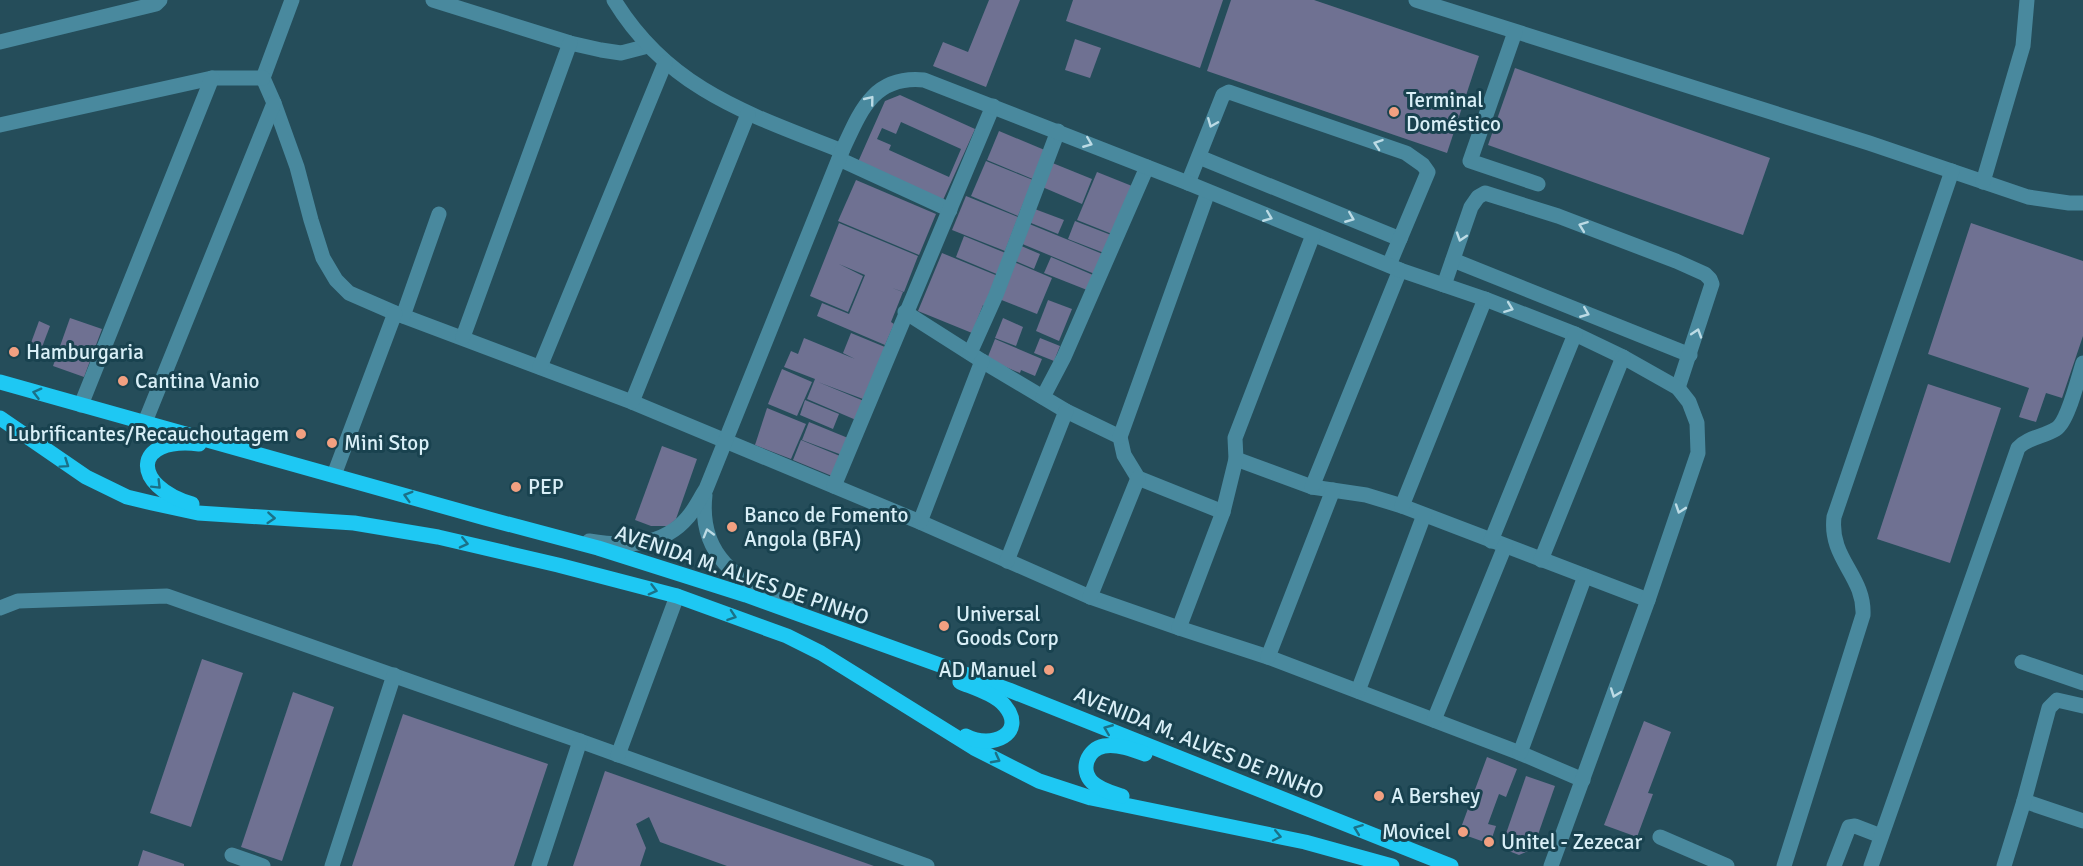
<svg xmlns="http://www.w3.org/2000/svg" width="2083" height="866" font-family="Signika,sans-serif">
<rect width="100%" height="100%" fill="#254d5a"/>
<g fill="#6f7192" fill-rule="evenodd">
<polygon points="989,0 1020,0 986,87 933,66 943,42 968,52"/>
<polygon points="1073,0 1223,0 1200,68 1066,21"/>
<polygon points="1231,0 1314,0 1479,56 1447,153 1207,71"/>
<polygon points="1075,39 1101,48 1090,78 1065,70"/>
<polygon points="1515,68 1770,158 1743,235 1488,145"/>
<path d="M900,95L975,129L943,200L858,162L885,101ZM901,122L961,149L949,177L889,150L891,145L877,139L882,128L896,134Z"/>
<polygon points="999,131 1047,151 1035,180 987,160"/>
<polygon points="986,161 1033,180 1018,216 971,196"/>
<polygon points="1050,162 1092,179 1082,204 1040,186"/>
<polygon points="1097,172 1132,186 1112,234 1077,220"/>
<polygon points="856,180 936,214 919,255 838,221"/>
<polygon points="966,196 1018,217 1005,251 952,230"/>
<polygon points="1032,208 1064,220 1058,234 1026,221"/>
<polygon points="1075,221 1111,235 1104,253 1068,239"/>
<polygon points="839,223 918,256 904,292 892,288 903,292 891,322 894,324 885,345 817,316 822,303 849,314 865,275 839,264 863,276 848,312 810,296"/>
<polygon points="1027,223 1105,255 1097,275 1020,243"/>
<polygon points="1971,223 2083,261 2083,336 2062,398 2046,393 2036,422 2019,417 2029,388 1928,354"/>
<polygon points="964,236 1008,254 999,275 956,257"/>
<polygon points="1019,245 1040,254 1034,269 1013,260"/>
<polygon points="942,253 998,276 986,306 983,305 972,333 918,311"/>
<polygon points="1051,257 1093,275 1087,290 1044,273"/>
<polygon points="1014,262 1052,278 1037,314 999,299"/>
<polygon points="1048,300 1072,309 1059,341 1036,331"/>
<polygon points="70,318 102,329 84,377 53,366"/>
<polygon points="1003,318 1023,327 1016,346 995,338"/>
<polygon points="39,321 50,326 39,355 28,351"/>
<polygon points="851,333 885,347 863,399 818,382 864,401 856,420 807,399 815,379 784,367 791,351 798,354 804,338 855,359 843,353"/>
<polygon points="1040,338 1060,346 1054,361 1034,353"/>
<polygon points="995,339 1042,359 1035,376 1021,370 1020,373 987,359"/>
<polygon points="782,369 812,382 797,416 768,404"/>
<polygon points="1928,384 2001,408 1950,563 1877,539"/>
<polygon points="805,400 839,414 833,429 800,415"/>
<polygon points="767,408 806,424 791,459 755,445"/>
<polygon points="809,422 848,438 842,455 802,440"/>
<polygon points="801,440 840,456 832,476 793,460"/>
<polygon points="662,446 697,459 676,519 668,526 651,526 635,520"/>
<polygon points="202,659 243,673 191,827 150,813"/>
<polygon points="293,692 334,707 282,861 241,847"/>
<polygon points="403,714 548,764 514,866 352,866"/>
<polygon points="1644,721 1671,732 1648,793 1653,794 1637,837 1604,825"/>
<polygon points="1487,757 1517,769 1506,797 1499,794 1488,824 1496,826 1490,844 1459,833"/>
<polygon points="605,771 874,866 727,866 660,842 649,817 636,824 646,848 640,866 573,866"/>
<polygon points="1526,776 1555,786 1533,849 1519,855 1501,848"/>
<polygon points="143,850 184,864 184,866 138,866"/>
</g>
<g fill="none" stroke-linecap="round" stroke-linejoin="round">
<g stroke="#49899e" stroke-width="15">
<polyline points="292,0 263,78 274,103 297,167 311,220 323,258 336,280 349,293 395,313 632,402 920,522 1090,597 1179,628 1268,657 1520,753 1583,780"/>
<polyline points="433,0 570,43 601,50 621,53 648,46"/>
<path d="M614,0C669,90 749,114 842,151"/>
<polyline points="1416,0 1869,143 2028,197 2069,203 2083,203"/>
<polyline points="1515,32 1470,161 1538,184"/>
<polyline points="0,42 156,4 160,0"/>
<polyline points="0,125 212,78 263,78"/>
<polyline points="1199,157 1400,239"/>
<polyline points="839,159 950,210"/>
<polyline points="1983,182 2023,46 2027,0"/>
<polyline points="1188,183 1223,95 1229,92 1406,153 1423,165 1428,172 1389,265"/>
<polyline points="1453,260 1690,355"/>
<polyline points="1444,285 1471,207 1478,197 1485,193 1558,216 1676,261 1705,274 1710,279 1712,284 1678,388"/>
<polyline points="905,312 982,361 1066,411 1120,437 1124,455 1138,478 1223,512"/>
<polyline points="403,316 439,214"/>
<polyline points="463,337 570,43"/>
<polyline points="970,353 996,295 1058,131"/>
<polyline points="540,367 665,63"/>
<polyline points="1043,397 1064,357 1147,167"/>
<polyline points="632,402 748,114"/>
<polyline points="81,405 212,78"/>
<polyline points="145,422 274,103"/>
<polyline points="1120,437 1208,192"/>
<polyline points="1236,459 1312,487 1366,495 1402,506 1648,600"/>
<polyline points="334,475 395,313"/>
<polyline points="834,486 993,106"/>
<polyline points="1312,487 1400,270"/>
<path d="M705,495C698,557 738,579 787,605"/>
<polyline points="1402,506 1485,299"/>
<polyline points="920,522 982,361"/>
<path d="M589,541C624,547 663,547 688,517C695,509 700,498 706,489L842,151C860,112 873,75 924,80L1188,183L1400,270L1485,299L1575,334L1623,357L1678,388L1689,402L1697,423L1698,453L1648,600L1551,866"/>
<polyline points="1491,541 1575,334"/>
<polyline points="1541,560 1623,357"/>
<polyline points="1007,561 1066,411"/>
<polyline points="1090,597 1138,478"/>
<polyline points="0,608 18,601 167,596 580,741 927,866"/>
<polyline points="1179,628 1223,512 1236,459 1235,438 1313,235"/>
<polyline points="1268,657 1333,490"/>
<polyline points="2022,662 2083,683"/>
<polyline points="1358,691 1424,515"/>
<polyline points="1434,720 1505,546"/>
<polyline points="1520,753 1585,576"/>
<polyline points="618,755 677,596"/>
<polyline points="2024,801 2083,821"/>
<polyline points="1660,837 1727,866"/>
<polyline points="232,855 263,866"/>
<polyline points="332,866 394,675"/>
<polyline points="539,866 580,741"/>
<path d="M1784,866L1863,615C1865,576 1829,559 1834,517L1952,171"/>
<polyline points="1834,866 1849,827 1855,826 1881,836"/>
<path d="M1871,866L2018,448C2028,437 2043,437 2056,429C2068,422 2078,378 2083,363"/>
<polyline points="2004,866 2024,801 2049,708 2057,700 2083,706"/>
</g>
<g stroke="#1ec8f3" stroke-width="15">
<polyline points="0,382 485,518 598,548 746,595 1009,690 1451,866"/>
<polyline points="0,418 86,477 127,497 152,503 198,513 354,523 438,537 558,565 677,596 787,636 821,653 974,748 1039,781 1091,798 1305,842 1392,866"/>
<path d="M192,504C131,486 132,436 199,444"/>
<path d="M960,682C974,688 995,694 1005,706C1027,733 992,750 966,736"/>
<path d="M1122,796C1113,793 1100,790 1092,782C1080,770 1087,749 1104,746C1118,744 1132,749 1145,754"/>
</g>
</g>
<defs><path id="oneway-chevron" d="M-2-3.5L2.5 0L-2 3.5" fill="none" stroke-width="1.6" stroke-linecap="round" stroke-linejoin="round" transform="scale(1.5)"/></defs>
<g stroke="#bcdbe5">
<use href="#oneway-chevron" transform="translate(870 100) rotate(-51)"/>
<use href="#oneway-chevron" transform="translate(1212 123) rotate(112)"/>
<use href="#oneway-chevron" transform="translate(1088 143) rotate(22)"/>
<use href="#oneway-chevron" transform="translate(1378 144) rotate(-161)"/>
<use href="#oneway-chevron" transform="translate(1268 217) rotate(22)"/>
<use href="#oneway-chevron" transform="translate(1350 218) rotate(22)"/>
<use href="#oneway-chevron" transform="translate(1583 226) rotate(-159)"/>
<use href="#oneway-chevron" transform="translate(1461 237) rotate(108)"/>
<use href="#oneway-chevron" transform="translate(1509 308) rotate(21)"/>
<use href="#oneway-chevron" transform="translate(1585 313) rotate(22)"/>
<use href="#oneway-chevron" transform="translate(1697 333) rotate(-72)"/>
<use href="#oneway-chevron" transform="translate(1680 509) rotate(109)"/>
<use href="#oneway-chevron" transform="translate(708 533) rotate(-106)"/>
<use href="#oneway-chevron" transform="translate(1615 693) rotate(110)"/>
</g>
<g stroke="#1b7188">
<use href="#oneway-chevron" transform="translate(37 393) rotate(-165)"/>
<use href="#oneway-chevron" transform="translate(65 464) rotate(34)"/>
<use href="#oneway-chevron" transform="translate(157 485) rotate(45)"/>
<use href="#oneway-chevron" transform="translate(408 496) rotate(-164)"/>
<use href="#oneway-chevron" transform="translate(271 518) rotate(4)"/>
<use href="#oneway-chevron" transform="translate(464 543) rotate(13)"/>
<use href="#oneway-chevron" transform="translate(653 590) rotate(15)"/>
<use href="#oneway-chevron" transform="translate(732 616) rotate(19)"/>
<use href="#oneway-chevron" transform="translate(1108 729) rotate(-158)"/>
<use href="#oneway-chevron" transform="translate(996 759) rotate(28)"/>
<use href="#oneway-chevron" transform="translate(1358 829) rotate(-159)"/>
<use href="#oneway-chevron" transform="translate(1277 836) rotate(12)"/>
</g>
<g fill="#f2a081" stroke="#19424f" stroke-width="2">
<circle cx="1394" cy="112" r="6"/>
<circle cx="14" cy="352" r="6"/>
<circle cx="123" cy="381" r="6"/>
<circle cx="301" cy="434" r="6"/>
<circle cx="332" cy="443" r="6"/>
<circle cx="516" cy="487" r="6"/>
<circle cx="732" cy="527" r="6"/>
<circle cx="944" cy="626" r="6"/>
<circle cx="1049" cy="670" r="6"/>
<circle cx="1379" cy="796" r="6"/>
<circle cx="1463" cy="832" r="6"/>
<circle cx="1489" cy="842" r="6"/>
</g>
<g text-anchor="middle" stroke-width="6" stroke-linejoin="round" paint-order="stroke">
<g font-size="21" fill="#d9eff7" stroke="#19424f" text-anchor="start">
<text x="1406" y="107">Terminal<tspan x="1406" dy="24">Doméstico</tspan></text>
<text x="26" y="359">Hamburgaria</text>
<text x="135" y="388">Cantina Vanio</text>
<text x="289" y="441" text-anchor="end">Lubrificantes/Recauchoutagem</text>
<text x="344" y="450">Mini Stop</text>
<text x="528" y="494">PEP</text>
<text x="744" y="522">Banco de Fomento<tspan x="744" dy="24">Angola (BFA)</tspan></text>
<text x="956" y="621">Universal<tspan x="956" dy="24">Goods Corp</tspan></text>
<text x="1037" y="677" text-anchor="end">AD Manuel</text>
<text x="1391" y="803">A Bershey</text>
<text x="1451" y="839" text-anchor="end">Movicel</text>
<text x="1501" y="849">Unitel - Zezecar</text>
</g>
<g font-size="21" fill="#d9eff7" stroke="#19424f">
<text transform="translate(742 575) rotate(19)" y="7">AVENIDA M. ALVES DE PINHO</text>
<text transform="translate(1199 743) rotate(22)" y="7">AVENIDA M. ALVES DE PINHO</text>
</g>
</g>
</svg>
